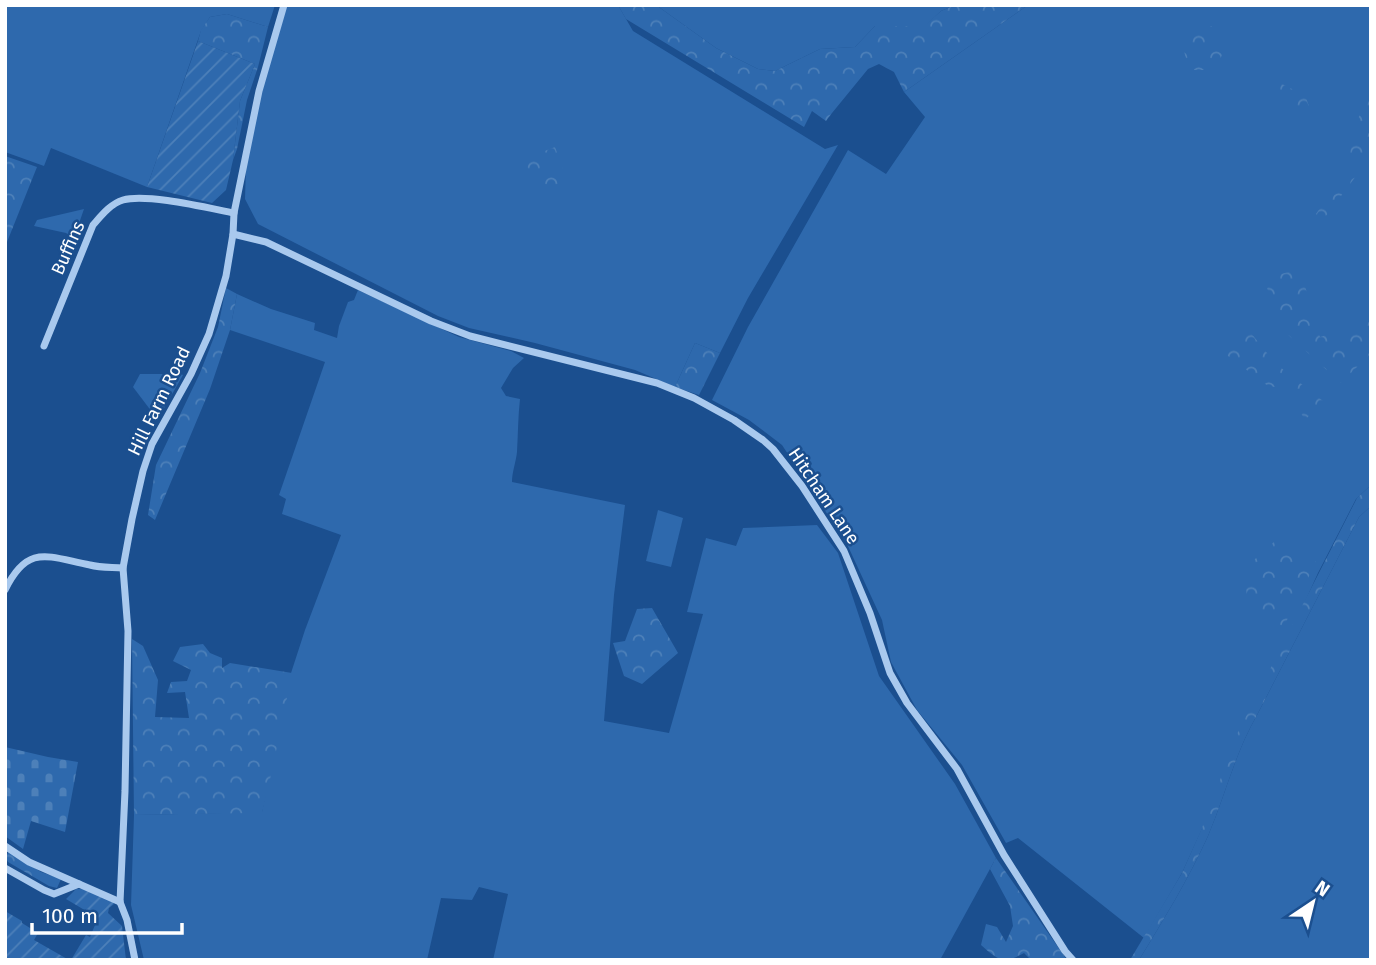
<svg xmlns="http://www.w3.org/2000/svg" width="1376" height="965" font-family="'Fira Sans',sans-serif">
<defs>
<pattern id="forest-crowns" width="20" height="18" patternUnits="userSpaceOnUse" patternTransform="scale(1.75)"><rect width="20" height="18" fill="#2e69ad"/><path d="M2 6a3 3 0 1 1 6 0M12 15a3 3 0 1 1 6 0" fill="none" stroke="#4d80b9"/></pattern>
<pattern id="cemetery-stones" width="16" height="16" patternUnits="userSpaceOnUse" patternTransform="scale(1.75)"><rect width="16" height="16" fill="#2e69ad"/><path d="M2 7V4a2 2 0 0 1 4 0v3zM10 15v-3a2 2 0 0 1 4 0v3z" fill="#4d80b9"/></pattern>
<pattern id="garden-furrows" width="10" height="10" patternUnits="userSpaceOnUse" patternTransform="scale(1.75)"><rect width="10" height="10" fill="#2e69ad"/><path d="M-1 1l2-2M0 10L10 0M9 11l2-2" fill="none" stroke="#4d80b9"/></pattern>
</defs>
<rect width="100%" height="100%" fill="#1b4f8f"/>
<g fill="#2e69ad">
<polygon points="5,5 275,5 268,27 227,14 210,17 201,31 147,187 51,148 44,166 5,152"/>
<polygon points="286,5 618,5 633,31 825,149 838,145 748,298 720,353 695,343 675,387 635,370 535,343 469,328 438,316 258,224 245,199 246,165 262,89"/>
<polygon points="656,5 955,5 941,11 925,26 875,26 855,47 820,49 775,71 758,69 716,48"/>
<polygon points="1028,5 1371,5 1371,485 1356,499 1318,573 1182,873 1144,938 1018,838 1006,843 962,765 917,710 891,662 882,620 847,544 782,445 749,420 712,400 748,327 848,150 886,174 925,117 904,92"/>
<polygon points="84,209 74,238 66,233 34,226 37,220"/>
<path d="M358,290L459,337L511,351L524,358L513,368L501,388L506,396L520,399C518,417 518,434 517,452C516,462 512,472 512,482L625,505L614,595L604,721L669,733L703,614L687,612L706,538L736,546L743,528L817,525L838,553L879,676L955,784L996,858L940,960H493L508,894L479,887L472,900L441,898L427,960H144L131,905L134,815L262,812L291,673L305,630L341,535L282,514L286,499L279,495L325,362L230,330L237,294L271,309L315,323L314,330L337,338L339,326L348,302L354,300Z"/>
<polygon points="140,374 181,374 183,375 159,417 155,416 133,387"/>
<path d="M1371,506V960H1139C1164,919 1188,880 1208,836C1225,796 1235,753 1257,715L1359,517Z"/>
<polygon points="658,510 683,518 671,567 646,561"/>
</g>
<g fill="url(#forest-crowns)">
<polygon points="618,5 656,5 716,48 758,69 775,71 820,49 855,47 875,26 924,26 941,11 955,5 1028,5 904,92 894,72 879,64 868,69 832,113 826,121 812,111 804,127 626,19"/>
<polygon points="227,14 268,27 258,67 247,100 237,149 233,160 240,101 255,64 198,41 201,30 210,17"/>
<path d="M1212,26L1221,34L1225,49L1219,61L1211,70H1194C1185,60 1183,53 1184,39L1196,30Z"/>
<polygon points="1265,81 1278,82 1294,90 1306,98 1310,109 1299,109 1276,95 1265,85"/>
<polygon points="1371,85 1371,135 1356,176 1323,220 1316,214 1346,170 1350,155 1352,135"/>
<polygon points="555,147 567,181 538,192 524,159"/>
<polygon points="5,156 37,167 5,247"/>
<polygon points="1300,269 1320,337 1371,321 1371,353 1341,383 1285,332 1267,288 1277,275"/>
<polygon points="226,288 237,294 230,330 210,389 155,520 148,515 156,465 200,373 218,327"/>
<polygon points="1246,327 1275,363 1323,401 1305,420 1287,389 1268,386 1220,350"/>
<polygon points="695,343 720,353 699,395 675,387"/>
<path d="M1371,485V506L1359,517L1257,715C1235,753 1225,796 1208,836C1188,880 1164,919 1139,960H1130L1182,873L1202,828L1238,732L1357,498Z"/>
<polygon points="1276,540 1316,562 1279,636 1247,597 1244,569"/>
<polygon points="652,608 678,653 642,684 624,676 613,643 625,641 637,609"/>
<polygon points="132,639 143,646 158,680 155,717 189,718 185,692 167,693 171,682 187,681 191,670 173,661 180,647 203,644 210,653 222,658 222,668 230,663 292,673 272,771 262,813 134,815"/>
<polygon points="9,852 41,872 61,879 57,888 49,886 8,862 5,856"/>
<path d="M996,858L1067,960H1031L1024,953C1003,965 998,960 981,945L986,924L997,927L1006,942L1013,926L1010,906L990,869Z"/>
</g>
<polygon fill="url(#cemetery-stones)" points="5,747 48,757 78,762 65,832 31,821 23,849 5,836"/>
<g fill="url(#garden-furrows)">
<polygon points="198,41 255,64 240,101 233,160 226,190 212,203 147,187"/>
<polygon points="94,888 112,898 114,904 109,908 108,913 122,926 126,960 71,960 86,935 90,937 98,918 66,899 76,889"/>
<polygon points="5,911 22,921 22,923 38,933 34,940 69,960 5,960"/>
</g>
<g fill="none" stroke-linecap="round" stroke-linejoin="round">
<g stroke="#a9c9ee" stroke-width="7">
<polyline points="233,234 266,242 431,321 470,336 657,383 694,398 734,420 763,440 773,449 802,486 844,551 870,613 890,673 907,703 957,769 1004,855 1065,951 1073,960"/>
<path d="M44,346L93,225C101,216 110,204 123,200C146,193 208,208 234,213"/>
<path d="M5,590C28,543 48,557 90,565C101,568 112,567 123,568"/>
<polyline points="5,846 29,862 120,902"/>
<polyline points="5,868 44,890 54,894 79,884"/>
<polyline points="135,960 127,920 120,902 125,791 128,631 123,568 132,519 143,471 152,444 191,374 209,334 226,276 233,234 234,213 259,91 284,5"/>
</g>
</g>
<g text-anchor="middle" stroke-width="5" stroke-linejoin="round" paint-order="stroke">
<g font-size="18" fill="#fff" stroke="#1b4f8f">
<text transform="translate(68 248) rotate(-66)" y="6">Buffins</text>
<text transform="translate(159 401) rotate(-64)" y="6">Hill Farm Road</text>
<text transform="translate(824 496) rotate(56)" y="6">Hitcham Lane</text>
</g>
</g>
<rect width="1376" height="965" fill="none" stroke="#ffffff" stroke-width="14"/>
<g transform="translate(1313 902) rotate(35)" stroke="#1b4f8f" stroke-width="5" paint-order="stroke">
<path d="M0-5L12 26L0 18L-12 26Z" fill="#ffffff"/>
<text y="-10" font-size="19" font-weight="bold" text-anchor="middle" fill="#ffffff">N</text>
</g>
<path d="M32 923v10h150v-10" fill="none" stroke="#ffffff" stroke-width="3.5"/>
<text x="42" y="923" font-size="21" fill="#ffffff" stroke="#1b4f8f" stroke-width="5" paint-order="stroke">100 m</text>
</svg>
